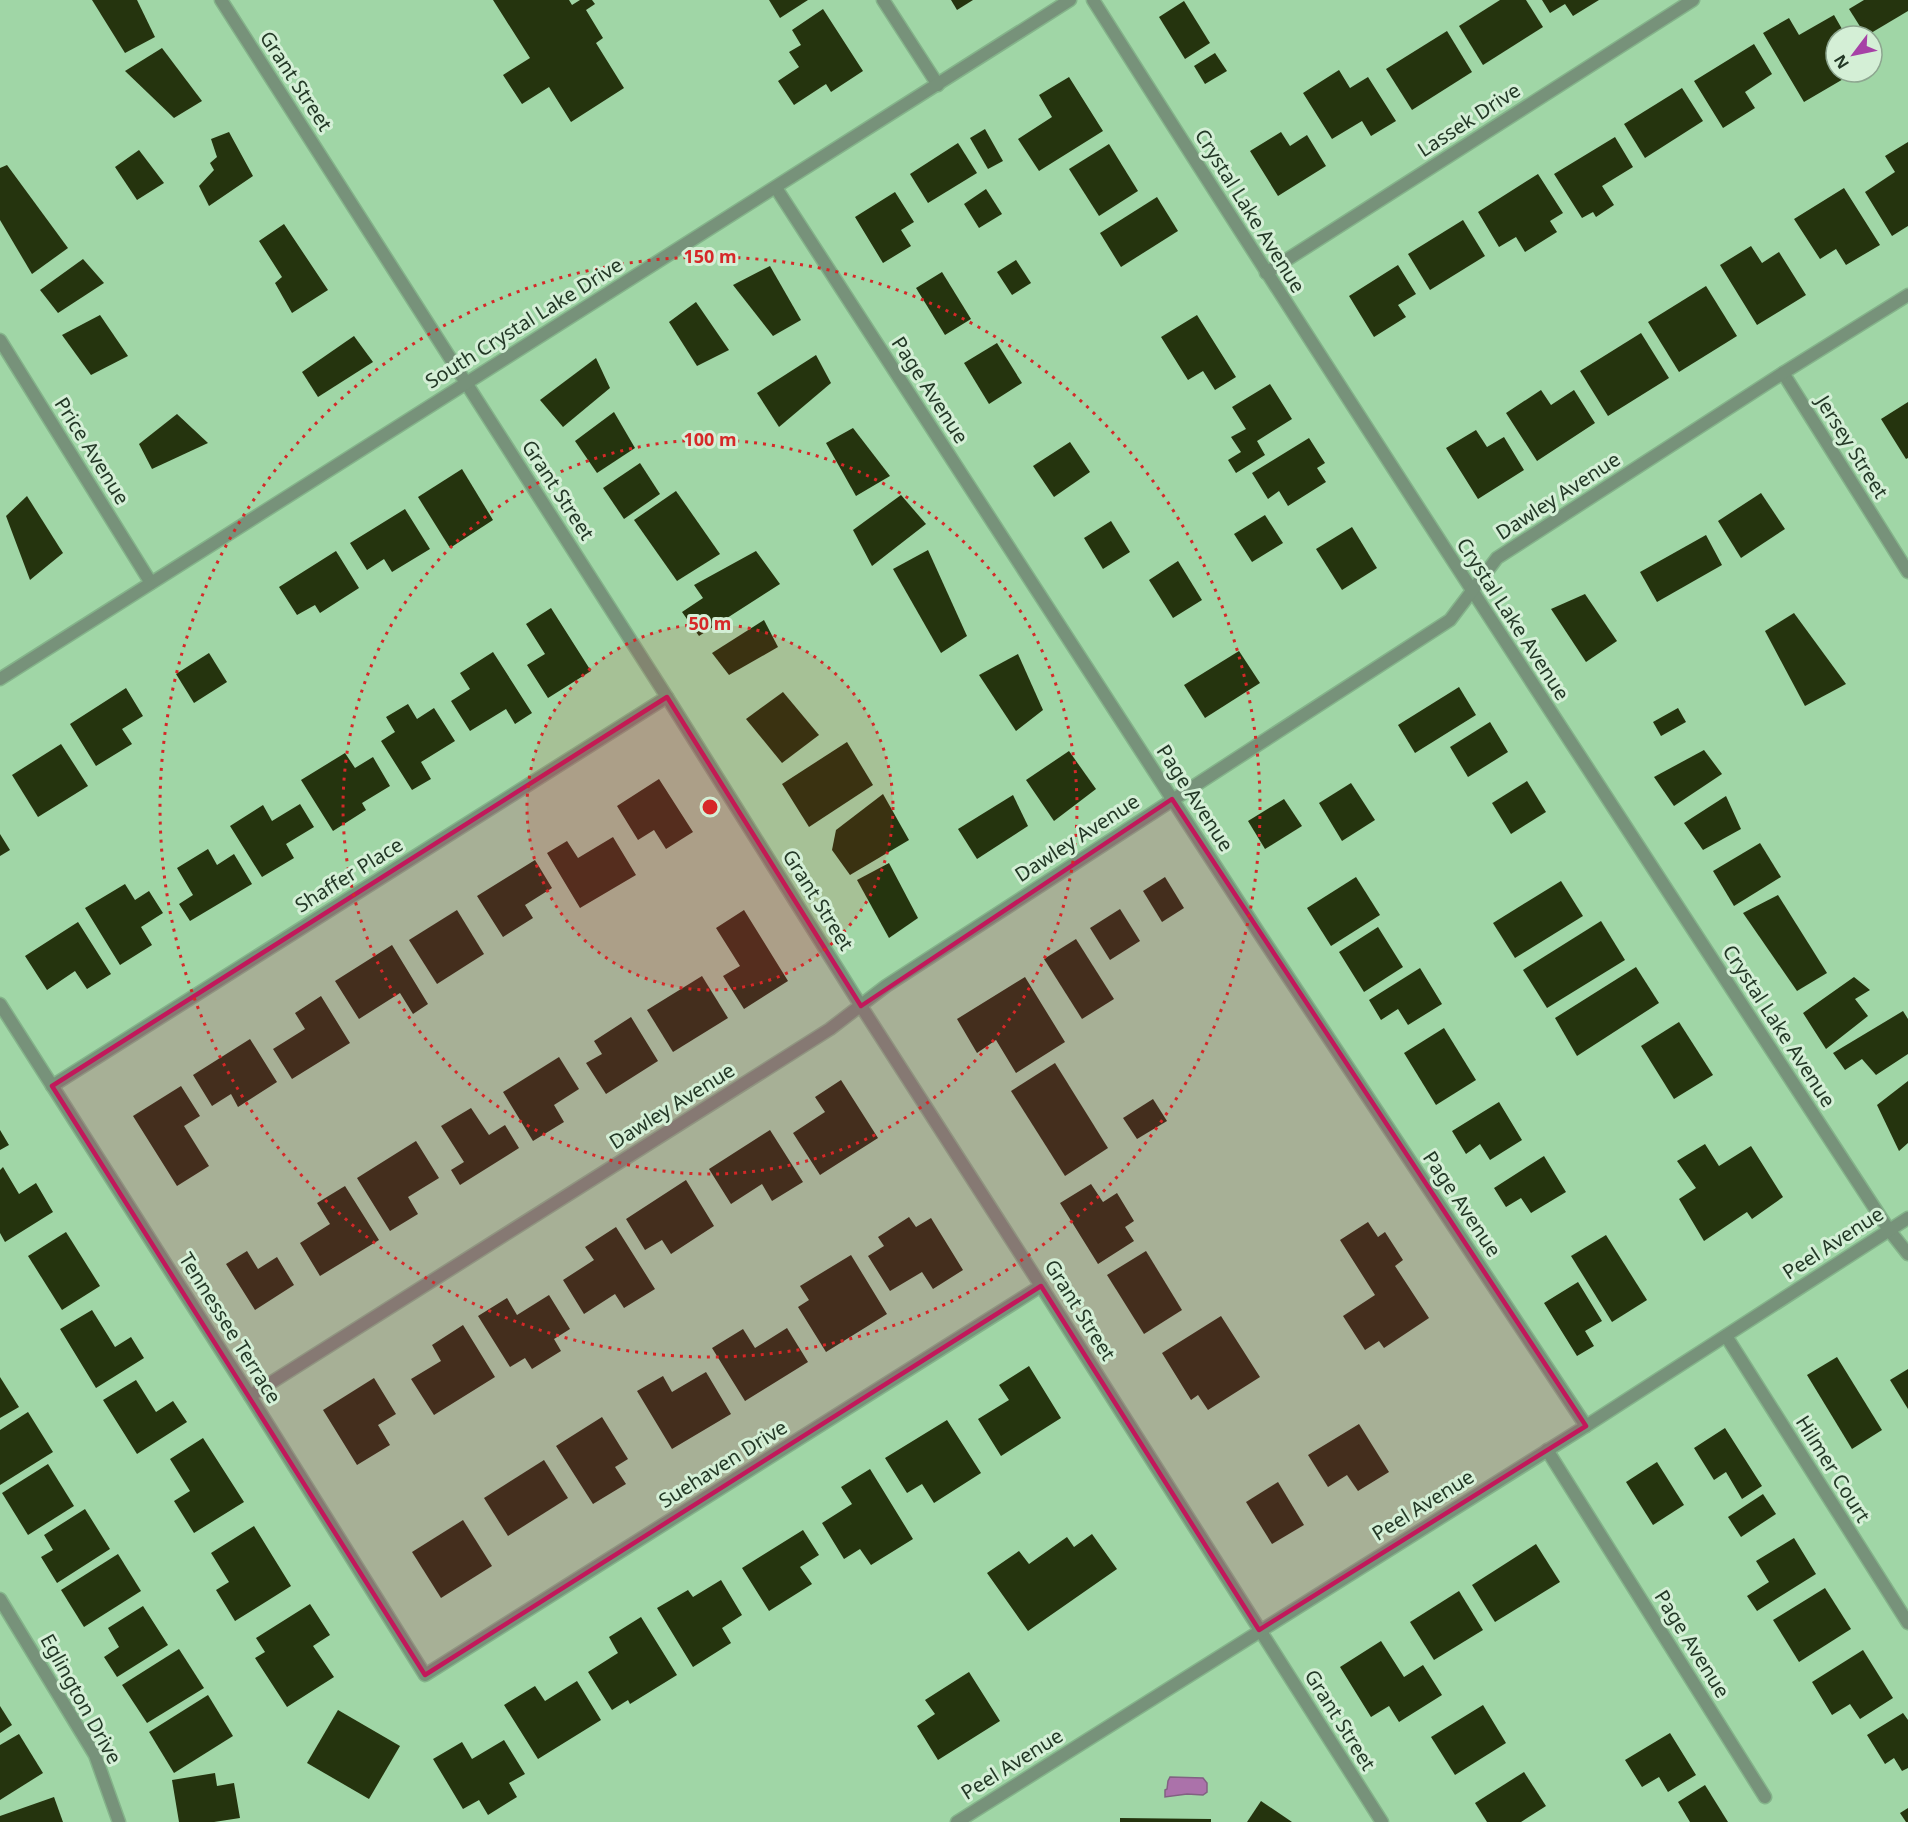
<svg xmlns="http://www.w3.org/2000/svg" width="1908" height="1822" font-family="'Noto Sans',sans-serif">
<rect width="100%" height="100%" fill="#a0d6a6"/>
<polygon fill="#ab72aa" stroke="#826182" stroke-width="1.5" points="1170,1777 1203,1778 1207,1783 1207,1792 1203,1795 1187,1794 1165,1797 1165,1790 1167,1789 1168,1781"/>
<g fill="#25340e">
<polygon points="92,0 137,0 155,37 125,53"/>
<polygon points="493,0 569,0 572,5 580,0 592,0 595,4 586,10 603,38 596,43 624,88 571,122 549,87 522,104 503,75 530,58"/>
<polygon points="769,0 808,0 780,18"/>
<polygon points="951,0 973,0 957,10"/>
<polygon points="1500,0 1526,0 1543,27 1483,65 1459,26"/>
<polygon points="1542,0 1599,0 1573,16 1565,4 1550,13"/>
<polygon points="1864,0 1908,0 1908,11 1866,36 1849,9"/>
<polygon points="1184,1 1210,43 1185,59 1159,17"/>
<polygon points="823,9 863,71 831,92 826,84 794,105 778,81 799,67 789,52 801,45 792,30"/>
<polygon points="1834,15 1846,36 1836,36 1836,57 1833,59 1836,64 1836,72 1841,72 1845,78 1804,102 1763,33 1789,18 1799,35"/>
<polygon points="1447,31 1472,72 1412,110 1386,69"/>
<polygon points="1754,44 1772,74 1745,92 1755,108 1723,128 1694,81"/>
<polygon points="162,48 202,101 174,118 125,71"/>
<polygon points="1215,53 1227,71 1205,84 1194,66"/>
<polygon points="1339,70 1350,88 1368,77 1396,121 1371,136 1362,121 1332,139 1303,93"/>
<polygon points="1069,77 1103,131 1039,171 1018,139 1052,117 1039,95"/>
<polygon points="1682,88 1703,121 1645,158 1624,124"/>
<polygon points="985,129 1003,161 988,169 970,138"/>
<polygon points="229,132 253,176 209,206 199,186 214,170 210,163 217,157 211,139"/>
<polygon points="1281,132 1290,146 1307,135 1326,166 1278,196 1250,151"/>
<polygon points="1615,137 1633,167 1602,186 1614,205 1596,217 1593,212 1582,218 1554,174"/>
<polygon points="1908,142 1908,226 1892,236 1865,192 1895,172 1885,156"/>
<polygon points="958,143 977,173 928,203 910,174"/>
<polygon points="1109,144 1138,191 1099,216 1069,169"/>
<polygon points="139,150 164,183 137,200 115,167"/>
<polygon points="7,165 68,248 32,274 0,220 0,168"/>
<polygon points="1538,174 1563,213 1550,221 1557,232 1525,252 1516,237 1499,247 1478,212"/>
<polygon points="1844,188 1880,245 1846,265 1836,249 1820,259 1794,219"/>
<polygon points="986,189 1002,214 979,228 964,204"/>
<polygon points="895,192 914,222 901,230 911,246 883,263 855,217"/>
<polygon points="1157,197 1178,231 1121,267 1100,233"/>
<polygon points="1463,220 1485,256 1430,290 1408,254"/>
<polygon points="284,224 328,290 292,313 275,283 282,277 259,241"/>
<polygon points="1751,246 1762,263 1779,252 1806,295 1757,325 1720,265"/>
<polygon points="83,259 104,283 58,313 40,290"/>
<polygon points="1016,260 1031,283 1012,295 997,272"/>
<polygon points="1398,265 1416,294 1398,305 1406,317 1374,337 1349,296"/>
<polygon points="770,266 801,320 773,336 733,285"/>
<polygon points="942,272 971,319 945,335 916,288"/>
<polygon points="1706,286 1737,336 1679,372 1648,322"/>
<polygon points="696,302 729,350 697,366 669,322"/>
<polygon points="100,315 128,356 91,375 62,335"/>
<polygon points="1197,315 1236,377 1215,390 1203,371 1188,380 1161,337"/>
<polygon points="1641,333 1669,378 1608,416 1580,371"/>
<polygon points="354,336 373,362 318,397 302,372"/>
<polygon points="997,343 1022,383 989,404 964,363"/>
<polygon points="816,355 831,383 779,427 757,393"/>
<polygon points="596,358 610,388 563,427 540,400"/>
<polygon points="1270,384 1292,419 1257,441 1265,455 1236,473 1228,460 1241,452 1231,437 1246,429 1232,407"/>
<polygon points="1541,390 1551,405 1574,390 1595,423 1537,461 1506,413"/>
<polygon points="1908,402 1908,458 1906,459 1881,419"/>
<polygon points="614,412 635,448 597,473 575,441"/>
<polygon points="177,414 208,443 152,469 139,444"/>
<polygon points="853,428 890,476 856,496 826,443"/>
<polygon points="1476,430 1487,447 1504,437 1524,470 1478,499 1446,448"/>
<polygon points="1309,438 1325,463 1317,468 1326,482 1288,506 1279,491 1268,499 1252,473"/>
<polygon points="1070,442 1090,472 1054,497 1033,466"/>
<polygon points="640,463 660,494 624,519 603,488"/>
<polygon points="462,469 493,520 450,548 418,497"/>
<polygon points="676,491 720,554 677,581 634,520"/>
<polygon points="1761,493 1785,529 1741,558 1718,521"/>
<polygon points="901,495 926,524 872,566 853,530"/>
<polygon points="27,496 63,553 30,580 6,516"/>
<polygon points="405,509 430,549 392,572 384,559 367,570 350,543"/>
<polygon points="1265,515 1283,543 1252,562 1234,534"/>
<polygon points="1111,521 1130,552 1103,569 1084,538"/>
<polygon points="1352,527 1377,568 1342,590 1316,549"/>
<polygon points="1706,535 1722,565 1657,602 1640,572"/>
<polygon points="928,550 967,636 941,653 893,569"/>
<polygon points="336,551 359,588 320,613 315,605 297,615 279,587"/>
<polygon points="756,551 780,584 699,636 682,612 703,598 694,585"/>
<polygon points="1178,561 1202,600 1173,618 1149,580"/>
<polygon points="1585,594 1617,641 1586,662 1551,609"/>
<polygon points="551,608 591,671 548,698 527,665 545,654 526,624"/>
<polygon points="1794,613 1846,684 1805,706 1765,631"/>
<polygon points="764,620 778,647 729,675 712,653"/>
<polygon points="1239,651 1260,683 1205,718 1184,685"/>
<polygon points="493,652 532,713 515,724 506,709 470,731 451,701 470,689 460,673"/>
<polygon points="209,653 227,682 194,703 176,674"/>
<polygon points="1018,654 1043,710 1016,731 979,675"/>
<polygon points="1459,687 1476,715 1415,753 1398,725"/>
<polygon points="126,688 143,716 122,729 132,744 96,766 70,724"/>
<polygon points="783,692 819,735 782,763 746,719"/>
<polygon points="408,704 417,719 434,708 455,741 421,762 431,779 412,790 381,741 395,732 386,717"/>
<polygon points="1678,708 1686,722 1661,736 1653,722"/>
<polygon points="1490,722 1508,752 1468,777 1450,747"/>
<polygon points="847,742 873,785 809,827 782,784"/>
<polygon points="61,744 88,786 38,817 12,775"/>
<polygon points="1704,750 1722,774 1674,806 1654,777"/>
<polygon points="1069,751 1096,789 1054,821 1026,780"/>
<polygon points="345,753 355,768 373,757 390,786 362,803 366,810 333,831 301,780"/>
<polygon points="659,779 693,832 666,849 654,830 638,840 617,806"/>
<polygon points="1527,781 1546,812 1511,834 1492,803"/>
<polygon points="1351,783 1375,820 1342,841 1319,803"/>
<polygon points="883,794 909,840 850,875 832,850 836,830"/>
<polygon points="1013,795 1028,826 977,859 958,829"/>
<polygon points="1726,796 1741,829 1703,850 1684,823"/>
<polygon points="1284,799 1302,826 1265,849 1248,821"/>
<polygon points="300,804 314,827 286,844 294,858 262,877 230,826 263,805 272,821"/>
<polygon points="0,834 10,850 0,856"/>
<polygon points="613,837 636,875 580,908 547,853 567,841 578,858"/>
<polygon points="1760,843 1781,877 1734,906 1713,871"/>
<polygon points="208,849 217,865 234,854 252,884 190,921 179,904 193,895 177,868"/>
<polygon points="535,860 552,888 525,905 533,918 503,937 477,896"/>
<polygon points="889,863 918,918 889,938 857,880"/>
<polygon points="1165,877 1184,908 1162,922 1143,891"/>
<polygon points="1356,877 1380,915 1331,946 1307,908"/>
<polygon points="1561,881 1583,916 1515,958 1493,923"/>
<polygon points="125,884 135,900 149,891 163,913 141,927 152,945 120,965 85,908"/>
<polygon points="1778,895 1827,973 1797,991 1743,913"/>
<polygon points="1120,909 1140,941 1110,960 1090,928"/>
<polygon points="457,910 484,954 437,984 409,940"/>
<polygon points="744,910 788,981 744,1009 723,976 740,966 716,928"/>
<polygon points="1601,921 1625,960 1547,1008 1523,970"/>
<polygon points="78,922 111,974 87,989 75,971 47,990 25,956"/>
<polygon points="1378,927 1403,967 1364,992 1339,952"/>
<polygon points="1076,939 1114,999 1082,1019 1044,959"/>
<polygon points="392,945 428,1004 413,1014 400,993 359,1019 335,981"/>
<polygon points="1636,967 1659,1003 1577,1056 1555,1018"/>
<polygon points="1420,968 1442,1004 1408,1025 1398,1009 1381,1020 1369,1000"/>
<polygon points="702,976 728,1018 673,1052 647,1010"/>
<polygon points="1025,977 1065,1042 1016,1073 996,1040 977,1053 957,1019"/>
<polygon points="1854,977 1870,990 1855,999 1868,1016 1826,1049 1803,1013"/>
<polygon points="321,996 350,1043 292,1079 273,1049 305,1029 295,1013"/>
<polygon points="1903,1011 1908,1019 1908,1054 1876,1075 1862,1059 1845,1070 1833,1053"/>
<polygon points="631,1017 658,1061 606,1094 586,1063 602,1054 594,1041"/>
<polygon points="1679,1022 1713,1075 1674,1099 1641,1046"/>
<polygon points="1444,1028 1476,1080 1436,1105 1404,1053"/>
<polygon points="250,1039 277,1082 238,1107 231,1094 212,1106 193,1075"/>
<polygon points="559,1057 579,1089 554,1105 564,1122 533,1141 503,1092"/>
<polygon points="1055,1063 1108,1148 1065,1176 1011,1091"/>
<polygon points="841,1080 878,1138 820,1175 793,1133 825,1112 815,1097"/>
<polygon points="1908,1081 1908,1143 1899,1151 1877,1105"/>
<polygon points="181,1086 200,1116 184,1126 209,1166 177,1186 133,1116"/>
<polygon points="1153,1099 1167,1121 1137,1139 1123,1118"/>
<polygon points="1499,1102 1522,1140 1490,1160 1480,1144 1466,1154 1452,1131"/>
<polygon points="471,1108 489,1135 505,1125 519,1148 460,1185 451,1170 464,1162 441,1126"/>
<polygon points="0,1130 9,1145 0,1150"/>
<polygon points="770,1130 803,1182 772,1201 762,1184 731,1204 709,1169"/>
<polygon points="416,1141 439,1178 408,1197 418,1214 390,1231 357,1178"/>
<polygon points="1705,1144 1719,1166 1751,1146 1783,1197 1752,1219 1747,1212 1704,1241 1679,1199 1696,1188 1677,1161"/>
<polygon points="1544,1156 1566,1192 1531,1213 1521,1198 1506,1207 1494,1188"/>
<polygon points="3,1167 19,1194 36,1183 53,1212 5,1242 0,1233 0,1170"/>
<polygon points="686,1180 714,1226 671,1254 662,1240 645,1250 626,1219"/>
<polygon points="1091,1184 1103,1202 1117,1193 1134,1221 1125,1227 1134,1241 1098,1264 1060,1203"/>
<polygon points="345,1186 379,1240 320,1276 300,1243 330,1224 317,1203"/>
<polygon points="909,1217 916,1227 931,1218 963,1270 933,1289 922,1272 890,1291 868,1256 884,1246 878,1237"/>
<polygon points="1368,1222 1378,1237 1385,1232 1403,1260 1395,1266 1429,1318 1384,1348 1379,1341 1365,1350 1343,1316 1375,1295 1340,1240"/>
<polygon points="616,1227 655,1289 624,1308 615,1294 584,1314 563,1280 594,1260 585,1247"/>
<polygon points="66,1232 100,1286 62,1310 28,1256"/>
<polygon points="1606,1235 1647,1300 1612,1322 1571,1256"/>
<polygon points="247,1251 258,1269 277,1257 294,1285 255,1310 226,1264"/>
<polygon points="1146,1251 1182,1310 1144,1334 1107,1275"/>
<polygon points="851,1255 887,1314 826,1352 798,1307 809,1300 800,1286"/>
<polygon points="1578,1282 1602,1321 1585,1331 1594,1346 1577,1356 1544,1303"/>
<polygon points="549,1295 570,1329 554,1339 561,1351 532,1369 525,1358 510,1367 478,1316 507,1298 517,1315"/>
<polygon points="92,1310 115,1347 131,1337 144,1358 96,1388 60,1329"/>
<polygon points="1221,1316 1260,1377 1208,1410 1198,1395 1191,1400 1162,1353"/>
<polygon points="463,1325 495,1377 434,1415 411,1379 441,1361 432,1345"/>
<polygon points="787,1328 808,1362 745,1401 712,1348 743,1329 755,1348"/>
<polygon points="1837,1357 1882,1430 1852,1449 1807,1375"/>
<polygon points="1029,1366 1061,1418 1001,1456 978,1419 1009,1400 999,1385"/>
<polygon points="1908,1369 1908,1409 1890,1380"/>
<polygon points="706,1372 731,1414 672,1449 637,1391 663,1376 672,1392"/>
<polygon points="0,1377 19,1407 0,1418"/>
<polygon points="374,1378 396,1414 378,1425 390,1445 357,1465 323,1410"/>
<polygon points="136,1380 156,1412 173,1401 187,1422 137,1454 103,1400"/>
<polygon points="28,1412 53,1452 0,1485 0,1430"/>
<polygon points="602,1417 628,1459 615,1467 626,1484 593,1504 556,1446"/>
<polygon points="947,1420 981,1473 934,1503 922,1484 907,1493 885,1458"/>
<polygon points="1359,1424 1389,1472 1358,1491 1347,1475 1328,1487 1308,1455"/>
<polygon points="1725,1428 1762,1486 1742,1499 1726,1472 1714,1480 1694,1448"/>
<polygon points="203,1438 244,1502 194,1533 174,1501 190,1491 170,1459"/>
<polygon points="544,1460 568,1498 508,1536 484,1498"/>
<polygon points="1657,1462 1684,1505 1653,1525 1626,1482"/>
<polygon points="48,1464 74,1506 28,1535 2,1493"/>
<polygon points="870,1469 913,1539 871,1565 860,1549 844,1559 822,1523 852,1504 841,1487"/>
<polygon points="1278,1482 1304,1525 1272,1544 1246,1502"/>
<polygon points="1763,1494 1776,1514 1741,1537 1728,1517"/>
<polygon points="85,1509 110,1549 57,1583 41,1557 53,1550 44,1535"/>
<polygon points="463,1520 492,1566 441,1598 412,1552"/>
<polygon points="254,1526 291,1586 235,1621 216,1590 229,1582 211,1553"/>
<polygon points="803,1530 819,1555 800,1567 812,1584 769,1611 742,1568"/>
<polygon points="1092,1534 1117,1569 1028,1631 987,1573 1019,1551 1029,1564 1067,1537 1074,1547"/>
<polygon points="1794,1538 1816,1574 1757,1611 1747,1596 1769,1582 1756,1561"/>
<polygon points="1536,1544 1560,1582 1495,1622 1472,1585"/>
<polygon points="118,1554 141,1591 84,1627 61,1590"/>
<polygon points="721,1580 742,1615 722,1628 731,1643 693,1667 657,1608 688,1590 693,1597"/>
<polygon points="1825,1588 1851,1629 1799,1662 1773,1620"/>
<polygon points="1459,1591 1483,1630 1434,1660 1410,1622"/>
<polygon points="310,1604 330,1635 313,1646 334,1677 287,1707 255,1658 265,1652 256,1638"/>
<polygon points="143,1606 168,1645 117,1677 104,1657 119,1647 108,1628"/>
<polygon points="641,1617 677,1675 630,1704 628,1700 612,1710 588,1672 618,1653 609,1637"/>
<polygon points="1381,1641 1404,1677 1423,1665 1442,1695 1399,1722 1389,1706 1371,1717 1340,1667"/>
<polygon points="179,1649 204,1688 147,1723 122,1685"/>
<polygon points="1863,1650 1893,1698 1860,1719 1850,1704 1832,1715 1812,1682"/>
<polygon points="969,1672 1000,1721 938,1760 917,1726 935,1714 925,1700"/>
<polygon points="577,1681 601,1720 538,1759 504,1705 535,1686 545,1701"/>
<polygon points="208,1695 233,1736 174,1773 149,1732"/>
<polygon points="1483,1705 1506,1743 1455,1775 1431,1737"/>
<polygon points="0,1706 12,1725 0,1733"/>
<polygon points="338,1710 400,1746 369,1799 307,1763"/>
<polygon points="1903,1713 1908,1720 1908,1768 1902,1771 1894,1758 1885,1764 1867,1735"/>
<polygon points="1670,1733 1696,1775 1668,1792 1659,1777 1642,1787 1625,1760"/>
<polygon points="19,1734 43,1773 0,1800 0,1745"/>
<polygon points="504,1740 525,1774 509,1783 517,1797 488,1815 479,1800 463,1809 433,1759 462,1742 472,1759"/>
<polygon points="1524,1772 1546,1806 1521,1822 1487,1822 1475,1803"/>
<polygon points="215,1773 217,1786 234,1783 240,1818 214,1822 179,1822 172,1780"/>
<polygon points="1705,1785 1728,1822 1690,1822 1678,1802"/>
<polygon points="54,1797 63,1822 0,1822 0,1816"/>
<polygon points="1261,1801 1292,1822 1247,1822"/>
<polygon points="1908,1808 1908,1822 1906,1822 1900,1813"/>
<polygon points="1120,1818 1211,1819 1211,1822 1120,1822"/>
</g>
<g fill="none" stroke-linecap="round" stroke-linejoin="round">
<g stroke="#84b38a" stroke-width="15">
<g id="minor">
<polyline points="883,0 938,85"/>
<path d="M1093,0C1355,413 1622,821 1889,1230L1908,1254"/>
<polyline points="776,188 1259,933 1586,1426"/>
<polyline points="1266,273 1693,0"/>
<polyline points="0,340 151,583"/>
<polyline points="1783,373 1908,572"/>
<polyline points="0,1004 250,1396 425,1675 1041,1286"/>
<polyline points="52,1086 667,697"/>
<polyline points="1726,1336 1908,1623"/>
<polyline points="250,1396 830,1029 886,986 1450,620 1497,558 1783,373 1908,295"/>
<polyline points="1547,1450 1765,1797"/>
<polyline points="0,1599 95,1755 119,1822"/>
</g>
</g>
<g stroke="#84b38a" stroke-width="15">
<g id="tertiary">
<polyline points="221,0 667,697 861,1006 1041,1286 1382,1822"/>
<polyline points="0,679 1070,0"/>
<polyline points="957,1822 1586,1426 1908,1218"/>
</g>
</g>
<use href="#minor" stroke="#77927a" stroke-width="12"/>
<use href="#tertiary" stroke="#77927a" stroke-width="12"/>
</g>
<path fill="#c2185b" fill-opacity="0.2" stroke="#c2185b" stroke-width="4.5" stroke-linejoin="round" d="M667,697L861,1006L1172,799L1586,1426L1259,1630L1041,1286L425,1675L52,1086Z"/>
<circle cx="710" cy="807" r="183" fill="#d62828" fill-opacity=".12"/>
<g fill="none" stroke="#d62828" stroke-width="3" stroke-dasharray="3 6">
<circle cx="710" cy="807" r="183"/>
<circle cx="710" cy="807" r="367"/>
<circle cx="710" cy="807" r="550"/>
</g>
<g text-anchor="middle" stroke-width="6" stroke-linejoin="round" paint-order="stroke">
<g font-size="20" fill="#233826" stroke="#d4efd6">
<text transform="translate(296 81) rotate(57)" y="7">Grant Street</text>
<text transform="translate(1469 120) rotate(-33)" y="7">Lassek Drive</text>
<text transform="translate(1250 211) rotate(58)" y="7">Crystal Lake Avenue</text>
<text transform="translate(524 323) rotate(-32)" y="7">South Crystal Lake Drive</text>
<text transform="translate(930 390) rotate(57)" y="7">Page Avenue</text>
<text transform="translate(1852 447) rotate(58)" y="7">Jersey Street</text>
<text transform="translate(92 451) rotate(58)" y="7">Price Avenue</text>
<text transform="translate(558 490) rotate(57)" y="7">Grant Street</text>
<text transform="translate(1558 496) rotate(-33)" y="7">Dawley Avenue</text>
<text transform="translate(1513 619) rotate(57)" y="7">Crystal Lake Avenue</text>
<text transform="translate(1195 798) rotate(57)" y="7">Page Avenue</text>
<text transform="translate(1077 838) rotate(-33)" y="7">Dawley Avenue</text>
<text transform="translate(349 875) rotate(-32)" y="7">Shaffer Place</text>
<text transform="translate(818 900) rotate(58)" y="7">Grant Street</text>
<text transform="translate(1779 1026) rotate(57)" y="7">Crystal Lake Avenue</text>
<text transform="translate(672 1106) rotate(-32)" y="7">Dawley Avenue</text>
<text transform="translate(1462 1204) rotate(56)" y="7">Page Avenue</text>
<text transform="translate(1833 1243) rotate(-33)" y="7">Peel Avenue</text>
<text transform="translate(1080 1310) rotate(58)" y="7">Grant Street</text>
<text transform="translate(230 1328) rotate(58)" y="7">Tennessee Terrace</text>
<text transform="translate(723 1464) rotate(-32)" y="7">Suehaven Drive</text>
<text transform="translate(1833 1469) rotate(58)" y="7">Hilmer Court</text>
<text transform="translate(1423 1505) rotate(-32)" y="7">Peel Avenue</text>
<text transform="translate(1692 1644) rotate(58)" y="7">Page Avenue</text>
<text transform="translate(81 1699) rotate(61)" y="7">Eglington Drive</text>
<text transform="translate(1340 1720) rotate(58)" y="7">Grant Street</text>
<text transform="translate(1012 1764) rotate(-32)" y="7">Peel Avenue</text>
</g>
</g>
<circle cx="710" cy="807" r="9" fill="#d62828" stroke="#d4efd6" stroke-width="3"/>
<g font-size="18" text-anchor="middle" font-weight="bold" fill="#d62828" stroke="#d4efd6" stroke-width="6" stroke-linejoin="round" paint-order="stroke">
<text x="710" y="263">150 m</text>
<text x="710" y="446">100 m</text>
<text x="710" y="630">50 m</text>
</g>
<g transform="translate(1854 54) rotate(238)"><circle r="28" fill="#d4efd6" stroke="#8da690" stroke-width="1.5"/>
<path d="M0-4.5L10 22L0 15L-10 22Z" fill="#a641a6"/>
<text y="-9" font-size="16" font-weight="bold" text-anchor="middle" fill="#233826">N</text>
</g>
</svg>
